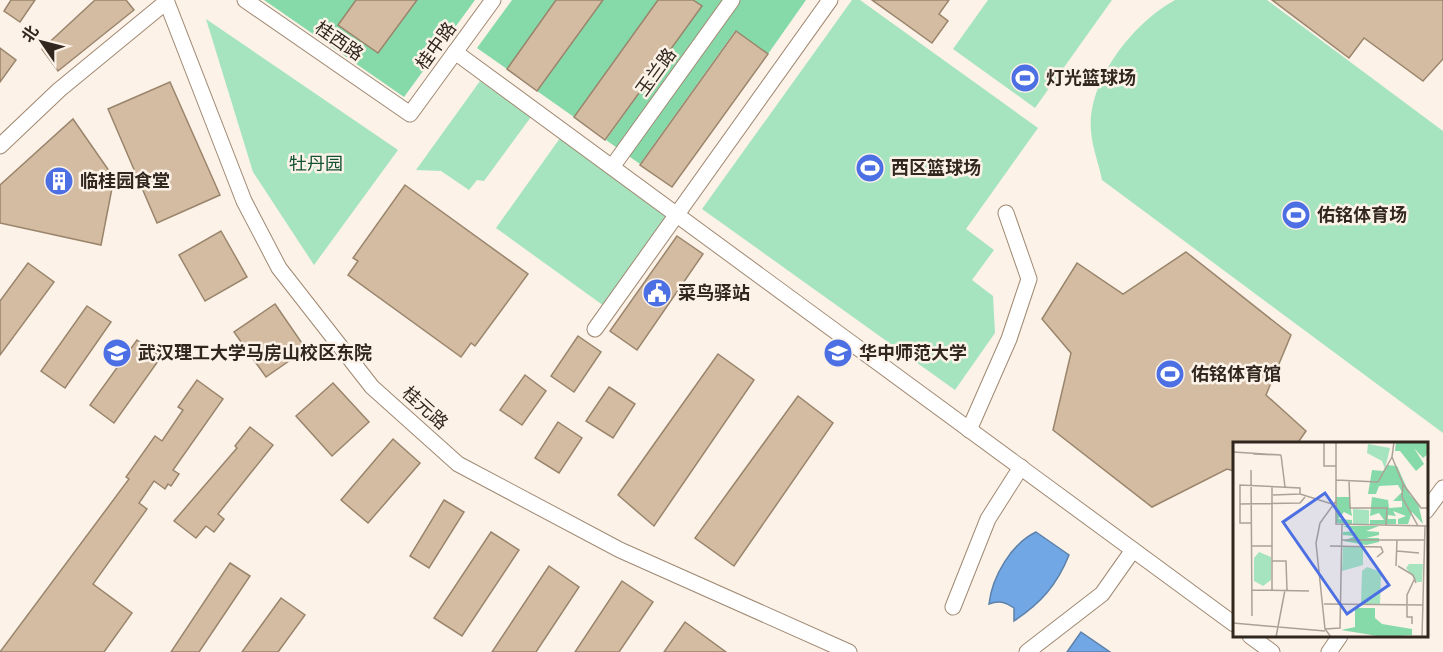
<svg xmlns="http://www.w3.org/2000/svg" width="1443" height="652" font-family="'DM Sans','Noto Sans SC',sans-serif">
<rect width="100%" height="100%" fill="#fcf2e8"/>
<g fill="#a6e4bf">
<polygon points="852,0 860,0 1038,128 966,229 994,250 972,280 993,296 995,333 955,390 702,209"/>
<polygon points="988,0 1112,0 1035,108 953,49"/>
<path d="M1175,0H1267L1443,131V433L1102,180C1099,164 1092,147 1091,131C1087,81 1133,23 1175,0Z"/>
<polygon points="206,19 398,150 314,265 253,172"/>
<polygon points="480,81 531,117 484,181 477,180 469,190 441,171 416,170"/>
<polygon points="560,138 669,217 604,306 496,228"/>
</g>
<g fill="#86d9a9">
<polygon points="264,0 356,0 339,25 378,53 417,0 475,0 404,97"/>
<polygon points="512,0 556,0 507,69 477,48"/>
<polygon points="603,0 658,0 574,117 537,91"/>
<polygon points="693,0 806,0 768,54 735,31 640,164 606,140 701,6"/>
</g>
<g fill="#70a7e4" stroke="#5d81a9" stroke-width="1.5">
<path d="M1036,532L1069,555C1057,585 1041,603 1014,621V608C1005,602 999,600 989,604C992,577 1011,544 1036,532Z"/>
<polygon points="1081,632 1110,652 1067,652"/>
</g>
<g fill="#d3bca2" stroke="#9a856c" stroke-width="1.5">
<polygon points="11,0 35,0 20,22 4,11"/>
<polygon points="95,0 126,0 134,10 58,71 42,49"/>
<polygon points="356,0 417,0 378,53 338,25"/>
<polygon points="556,0 603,0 537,91 507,69"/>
<polygon points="658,0 693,0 702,6 605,140 574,117"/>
<polygon points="872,0 949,0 939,14 948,21 932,43"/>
<polygon points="1272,0 1443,0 1443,59 1423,81 1364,38 1349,58"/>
<polygon points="736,31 768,54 672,187 640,165"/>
<polygon points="0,48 16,60 0,82"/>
<polygon points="170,82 220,195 157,223 108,109"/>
<polygon points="73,119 114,178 101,245 0,223 0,185"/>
<polygon points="405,185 528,274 475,346 471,343 461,357 348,275 358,261 353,258"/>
<polygon points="221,231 247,277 205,301 179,255"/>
<polygon points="677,236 703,254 637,350 610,331"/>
<polygon points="1186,252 1291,335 1266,395 1306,431 1297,444 1234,444 1234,471 1227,469 1152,507 1053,430 1071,353 1042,319 1077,263 1123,294"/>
<polygon points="28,263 54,282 0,355 0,301"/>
<polygon points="275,304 306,349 266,377 234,332"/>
<polygon points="87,306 111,322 65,388 41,371"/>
<polygon points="578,336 601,352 574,392 551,376"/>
<polygon points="137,340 161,357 114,423 90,405"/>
<polygon points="718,354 754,380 654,526 618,495"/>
<polygon points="525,375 546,391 522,425 500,410"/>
<polygon points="197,380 223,399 173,470 179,474 171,486 168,484 165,489 154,481 139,503 147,509 93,584 132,613 104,652 0,652 129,479 126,477 155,436 162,441 183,410 178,407"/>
<polygon points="333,383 369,422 332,456 296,416"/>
<polygon points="609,387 635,404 613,438 586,421"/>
<polygon points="798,396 833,423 734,566 695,538"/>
<polygon points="558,422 582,438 559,473 535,458"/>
<polygon points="250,427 273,445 218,514 224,519 214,532 206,526 196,538 174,521 237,448 235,446"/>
<polygon points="393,439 420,463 368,523 341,500"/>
<polygon points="444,500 464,512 429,568 410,556"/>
<polygon points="491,532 519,550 462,636 434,618"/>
<polygon points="230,563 250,576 199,652 171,652"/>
<polygon points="549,566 579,587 536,652 492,652"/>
<polygon points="622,581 653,602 619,652 575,652"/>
<polygon points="281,598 305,615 278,652 242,652"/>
<polygon points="685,622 726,652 664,652"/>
</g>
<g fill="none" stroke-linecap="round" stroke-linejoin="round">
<g stroke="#a08972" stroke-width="17">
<g id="minor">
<polyline points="166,0 244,201 279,268 372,387 458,464 620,550 849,652"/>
<polyline points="245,0 410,114 493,0"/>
<polyline points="455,52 1234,624"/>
<polyline points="0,146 59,90 166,2"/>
<polyline points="612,167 732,0"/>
<polyline points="595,329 830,0"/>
<polyline points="969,430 1009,339 1029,279 1006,213"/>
<polyline points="1426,511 1443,488"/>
<polyline points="953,607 988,519 1021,467"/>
<polyline points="1250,636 1272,652"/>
<polyline points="1027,652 1102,594 1133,550"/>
<polyline points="1329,652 1340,636"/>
</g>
</g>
<use href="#minor" stroke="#fff" stroke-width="15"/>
</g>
<defs>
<g id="stadium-disc" transform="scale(1.5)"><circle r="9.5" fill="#4c70e4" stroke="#fcf2e8"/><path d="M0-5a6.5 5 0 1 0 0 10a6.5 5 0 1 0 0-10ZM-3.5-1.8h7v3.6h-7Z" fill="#fff"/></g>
<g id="building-disc" transform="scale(1.5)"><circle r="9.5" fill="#4c70e4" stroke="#fcf2e8"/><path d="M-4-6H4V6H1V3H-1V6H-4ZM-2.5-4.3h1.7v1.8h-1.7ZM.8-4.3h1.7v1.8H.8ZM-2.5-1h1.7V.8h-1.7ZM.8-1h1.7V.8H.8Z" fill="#fff"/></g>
<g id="civic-disc" transform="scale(1.5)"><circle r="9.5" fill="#4c70e4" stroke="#fcf2e8"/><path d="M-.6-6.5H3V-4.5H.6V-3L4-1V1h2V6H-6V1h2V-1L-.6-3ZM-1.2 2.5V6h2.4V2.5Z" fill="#fff"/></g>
<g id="university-disc" transform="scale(1.5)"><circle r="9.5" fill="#4c70e4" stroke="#fcf2e8"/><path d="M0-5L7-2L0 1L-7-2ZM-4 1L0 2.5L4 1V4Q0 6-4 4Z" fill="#fff"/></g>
</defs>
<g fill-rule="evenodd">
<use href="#stadium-disc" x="1025" y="78"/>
<use href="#stadium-disc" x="870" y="168"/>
<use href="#building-disc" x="59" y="181"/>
<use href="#stadium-disc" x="1296" y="215"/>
<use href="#civic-disc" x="657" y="293"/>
<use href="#university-disc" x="117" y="353"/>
<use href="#university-disc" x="838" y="353"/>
<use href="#stadium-disc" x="1170" y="374"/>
</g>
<g text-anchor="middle" stroke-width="5" stroke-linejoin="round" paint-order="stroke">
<g font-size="18" fill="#31271e" stroke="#fcf2e8">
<text transform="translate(339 41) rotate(35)" y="6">桂西路</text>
<text transform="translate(436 46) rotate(-54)" y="6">桂中路</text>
<text transform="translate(656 72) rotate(-54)" y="6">玉兰路</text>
<text transform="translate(425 408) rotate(42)" y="6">桂元路</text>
</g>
<g font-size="18" font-weight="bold" fill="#31271e" stroke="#fcf2e8" text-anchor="start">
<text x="1046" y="84">灯光篮球场</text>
<text x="891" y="174">西区篮球场</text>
<text x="80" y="187">临桂园食堂</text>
<text x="1317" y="221">佑铭体育场</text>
<text x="678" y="299">菜鸟驿站</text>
<text x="138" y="359">武汉理工大学马房山校区东院</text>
<text x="859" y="359">华中师范大学</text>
<text x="1191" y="380">佑铭体育馆</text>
</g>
<g font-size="18" fill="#115233" stroke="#fcf2e8">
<text x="316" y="170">牡丹园</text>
</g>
</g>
<g transform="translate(1233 442)">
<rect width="195" height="195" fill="#fcf2e8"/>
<path d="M135,2L157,6L152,27L149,19L134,11ZM120,67L136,68V82H120ZM110,105H130V123L109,129ZM26,110L38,115V138L30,144L21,139V116ZM176,122H190L189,140H184L173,126ZM134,125L148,130L147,162H128L129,129Z" fill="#a6e4bf"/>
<path d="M163,0H195V12L190,16L181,6L191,22L183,29L167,9H162ZM154,23L164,24L177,53L185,61L190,82L179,70L175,82H165V77L173,74L160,69L163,74L155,73V77H163V82H137V78H151L146,71L137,74L139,55L155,58L156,66L169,65V59H160L169,50L165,43L146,44L143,52H135L139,28L150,29ZM103,55H116L119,74L111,70L105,77L119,78V82L103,81ZM110,84H146L133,89L146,90V93L133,96H146V100L133,103L110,99L122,94L110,93V90L122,89ZM122,166H142V176L149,182L179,187V193L151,195L108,188L122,185Z" fill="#86d9a9"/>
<path fill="none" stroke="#aba197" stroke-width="1.5" d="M91,0V24H103M161,0L159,15L170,42L169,55L185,84M0,10L48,13M20,12L48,13M48,13L52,45M18,28L19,174M103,38L145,40L159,15M116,38L117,66H154L153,83M170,42L188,66H195M40,53L67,52M103,59V82L195,84M7,62L67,61L72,55M19,81H7V43L67,46V52L99,62M108,98H192M19,104H39M97,104L148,105L150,110L144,115M164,109L186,111M39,119H53L54,148M163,124L164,98M165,124L180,133L183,141M19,148L76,149M39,148V44M91,162L190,163M0,181L92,189M179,182V175H174V153L182,136M92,187L107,186L109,83M43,195L52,148M98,195L92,187L83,101L87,81L103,59V0M189,195L192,84"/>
<path fill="#4c70e4" fill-opacity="0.15" stroke="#4c70e4" stroke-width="3" d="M92,51L156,143L114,172L50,80Z"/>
<rect width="195" height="195" fill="none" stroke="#31271e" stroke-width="3"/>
</g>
<g transform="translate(42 42) rotate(305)" stroke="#fcf2e8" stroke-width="4.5" paint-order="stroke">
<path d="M0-4.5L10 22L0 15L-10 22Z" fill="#31271e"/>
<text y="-9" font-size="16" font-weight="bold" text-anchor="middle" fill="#31271e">北</text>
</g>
</svg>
